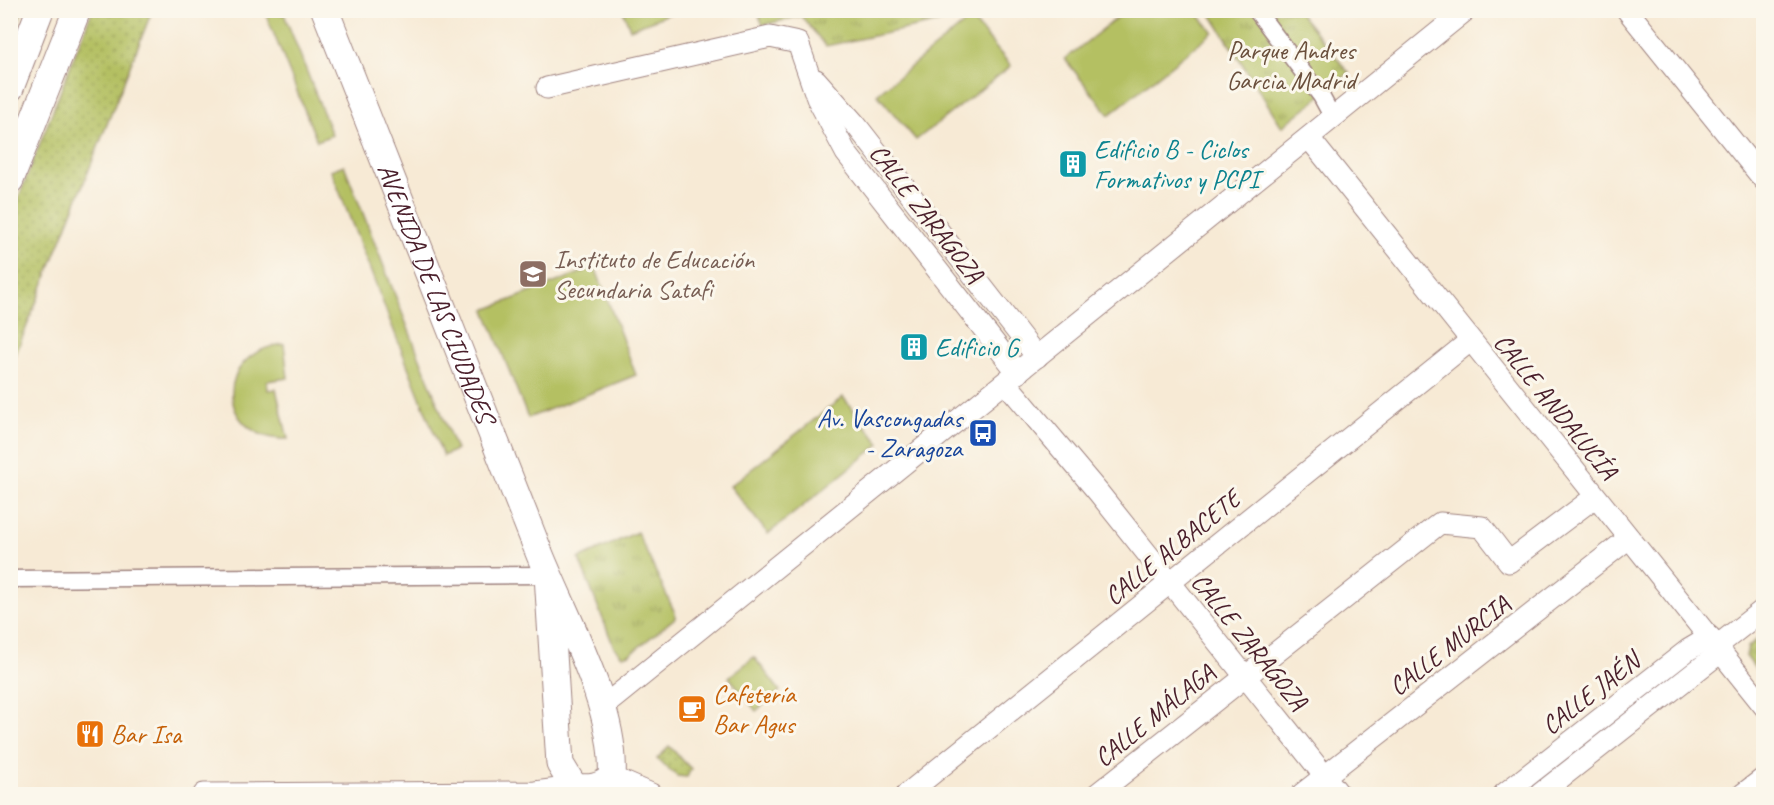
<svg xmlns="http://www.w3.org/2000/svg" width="1774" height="805" font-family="Caveat,sans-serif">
<defs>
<pattern id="park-tufts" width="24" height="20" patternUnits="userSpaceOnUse" patternTransform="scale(1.5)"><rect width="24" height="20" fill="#b4c062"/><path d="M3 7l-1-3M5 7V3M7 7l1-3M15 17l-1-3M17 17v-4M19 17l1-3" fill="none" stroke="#949b51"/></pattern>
<pattern id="garden-dots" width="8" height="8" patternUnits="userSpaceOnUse" patternTransform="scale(1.5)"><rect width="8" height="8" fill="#b4c062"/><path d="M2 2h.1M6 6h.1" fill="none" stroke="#949b51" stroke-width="1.8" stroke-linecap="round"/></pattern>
</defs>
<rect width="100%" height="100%" fill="#fbf7ec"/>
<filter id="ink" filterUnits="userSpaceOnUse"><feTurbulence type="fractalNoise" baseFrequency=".0167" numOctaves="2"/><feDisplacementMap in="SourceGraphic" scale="12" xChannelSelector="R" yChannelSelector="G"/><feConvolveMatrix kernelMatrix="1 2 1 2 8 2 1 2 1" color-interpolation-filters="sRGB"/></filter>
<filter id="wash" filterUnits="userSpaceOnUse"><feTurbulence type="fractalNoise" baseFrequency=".008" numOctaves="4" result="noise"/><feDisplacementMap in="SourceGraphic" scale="24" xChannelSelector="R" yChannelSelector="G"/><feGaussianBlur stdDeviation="1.35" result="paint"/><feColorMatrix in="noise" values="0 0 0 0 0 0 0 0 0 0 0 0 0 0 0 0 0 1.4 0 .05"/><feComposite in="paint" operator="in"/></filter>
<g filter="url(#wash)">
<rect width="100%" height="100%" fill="#f7ead5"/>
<g fill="#b4c062" stroke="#7f7046" stroke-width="1.5">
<polygon points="1127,10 1195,11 1213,32 1109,115 1065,59"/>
<polygon points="623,11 676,11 630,29"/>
<polygon points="265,12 284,14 332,135 317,141"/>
<polygon points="971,18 1011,66 916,140 877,94"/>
<polygon points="344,165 456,450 443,456 331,170"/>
<polygon points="595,267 636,375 528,418 485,310"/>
<path d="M284,344L288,378L267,381L268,390L276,389L288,439C217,440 211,353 284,344Z"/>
<polygon points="843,397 880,444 768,534 730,486"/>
<polygon points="754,657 780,691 756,711 729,677"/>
</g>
<g fill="url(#park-tufts)" stroke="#7f7046" stroke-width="1.5">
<polygon points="11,10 22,11 11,41 10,11"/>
<polygon points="757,11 992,11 826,46 801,16 763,25"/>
<polygon points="1209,11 1298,11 1349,73 1282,127"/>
<polygon points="637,532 675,613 675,618 630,654 622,656 614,647 579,559"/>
<polygon points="1763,635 1763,679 1746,656 1748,647"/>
</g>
<g fill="url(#garden-dots)" stroke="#7f7046" stroke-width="1.5">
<polygon points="92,11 152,11 11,366 11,217"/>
<polygon points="669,746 691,769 687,777 677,776 657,759"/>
</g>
</g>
<g filter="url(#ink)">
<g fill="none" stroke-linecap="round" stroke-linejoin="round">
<g stroke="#a08480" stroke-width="19">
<g id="pedestrian">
<polyline points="1256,10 1321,96 1333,118"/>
<polyline points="10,579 548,575"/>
</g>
</g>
<g stroke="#a08480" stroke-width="23">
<g id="minor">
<polyline points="1627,10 1764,180"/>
<polyline points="816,80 856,125 1037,357"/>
<polyline points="547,88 770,37 798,43 817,98 846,153 1018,373"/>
<polyline points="1309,138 1764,706"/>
<polyline points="1006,383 1098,492 1339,794"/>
<polyline points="1717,646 1764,609"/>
<polyline points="604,706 1466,10"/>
<polyline points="612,777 651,794"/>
<polyline points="204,794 535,792 574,787"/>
<polyline points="907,794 1470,341"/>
<polyline points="1097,794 1440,523 1482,527 1509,562 1595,497"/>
<polyline points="1302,794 1629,538"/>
<polyline points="1504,794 1688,650 1710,637"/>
<polyline points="1540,794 1722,651"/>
<polyline points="1743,794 1764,778"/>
</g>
</g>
<g stroke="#a08480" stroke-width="29">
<g id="tertiary">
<path id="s1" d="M325,10C396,191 467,370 538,550C564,616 617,708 612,777C601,788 589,789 574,787L560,764L548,575"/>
<polyline points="10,88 40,10"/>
<polyline points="10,180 77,10"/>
</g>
</g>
<use href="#pedestrian" stroke="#fff" stroke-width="16"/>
<use href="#minor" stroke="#fff" stroke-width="21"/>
<use href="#tertiary" stroke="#fff" stroke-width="27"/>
</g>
</g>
<defs>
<g id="building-square" transform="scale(1.5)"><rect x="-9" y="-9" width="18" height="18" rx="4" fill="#0f9aa8" stroke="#fbf7ec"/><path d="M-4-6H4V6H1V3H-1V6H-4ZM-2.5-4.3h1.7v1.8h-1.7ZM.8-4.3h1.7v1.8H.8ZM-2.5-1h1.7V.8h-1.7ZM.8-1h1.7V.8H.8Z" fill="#fff"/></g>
<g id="school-square" transform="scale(1.5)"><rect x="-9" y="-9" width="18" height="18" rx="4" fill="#8d6e63" stroke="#fbf7ec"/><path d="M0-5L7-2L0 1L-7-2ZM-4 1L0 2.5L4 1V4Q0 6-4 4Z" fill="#fff"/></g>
<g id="bus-square" transform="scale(1.5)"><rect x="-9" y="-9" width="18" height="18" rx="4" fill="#1a4fb4" stroke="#fbf7ec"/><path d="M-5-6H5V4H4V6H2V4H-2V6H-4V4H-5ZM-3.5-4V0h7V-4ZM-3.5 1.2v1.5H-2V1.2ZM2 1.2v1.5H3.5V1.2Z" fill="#fff"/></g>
<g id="cafe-square" transform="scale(1.5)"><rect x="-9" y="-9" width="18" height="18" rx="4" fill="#e8710a" stroke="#fbf7ec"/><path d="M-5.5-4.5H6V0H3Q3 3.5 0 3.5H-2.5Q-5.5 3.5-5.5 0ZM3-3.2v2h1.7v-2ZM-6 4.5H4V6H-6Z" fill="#fff"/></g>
<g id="restaurant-square" transform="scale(1.5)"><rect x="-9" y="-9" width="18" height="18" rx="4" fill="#e8710a" stroke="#fbf7ec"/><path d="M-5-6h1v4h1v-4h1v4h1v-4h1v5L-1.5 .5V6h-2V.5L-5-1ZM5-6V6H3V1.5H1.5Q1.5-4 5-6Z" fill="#fff"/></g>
</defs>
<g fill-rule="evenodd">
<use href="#building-square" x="1073" y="164"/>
<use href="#school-square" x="533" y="274"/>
<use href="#building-square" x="914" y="347"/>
<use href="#bus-square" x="983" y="433"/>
<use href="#cafe-square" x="692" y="709"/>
<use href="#restaurant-square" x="90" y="734"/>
</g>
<g text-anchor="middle" stroke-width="6" stroke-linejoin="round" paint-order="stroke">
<g font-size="26" fill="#6a4f3c" stroke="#fbf7ec">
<text x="1291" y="59">Parque Andres<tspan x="1291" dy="30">Garcia Madrid</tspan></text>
</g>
<g font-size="26" fill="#0d838f" stroke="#fbf7ec" text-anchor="start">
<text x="1094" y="158">Edificio B - Ciclos<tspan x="1094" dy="30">Formativos y PCPI</tspan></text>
<text x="935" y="356">Edificio G</text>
</g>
<g font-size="26" fill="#4a1f2b" stroke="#fbf7ec">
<text transform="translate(927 213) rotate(52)" y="9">CALLE ZARAGOZA</text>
<text dy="9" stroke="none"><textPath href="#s1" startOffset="304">AVENIDA DE LAS CIUDADES</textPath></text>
<text transform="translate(1556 406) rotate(51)" y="9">CALLE ANDALUCÍA</text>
<text transform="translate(1172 547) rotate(-39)" y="9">CALLE ALBACETE</text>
<text transform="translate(1250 641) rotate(51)" y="9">CALLE ZARAGOZA</text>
<text transform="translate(1449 645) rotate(-38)" y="9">CALLE MURCIA</text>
<text transform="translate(1590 693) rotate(-38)" y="9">CALLE JAÉN</text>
<text transform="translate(1154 715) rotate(-39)" y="9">CALLE MÁLAGA</text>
</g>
<g font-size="26" fill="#785e54" stroke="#fbf7ec" text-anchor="start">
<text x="554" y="268">Instituto de Educación<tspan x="554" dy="30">Secundaria Satafi</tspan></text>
</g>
<g font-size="26" fill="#164399" stroke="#fbf7ec" text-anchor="end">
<text x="962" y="427">Av. Vascongadas<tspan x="962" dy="30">- Zaragoza</tspan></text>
</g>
<g font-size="26" fill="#c56008" stroke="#fbf7ec" text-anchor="start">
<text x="713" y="703">Cafetería<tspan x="713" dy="30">Bar Agus</tspan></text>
<text x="111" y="743">Bar Isa</text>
</g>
</g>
<rect width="1774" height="805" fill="none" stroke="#fbf7ec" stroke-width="36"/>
</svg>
